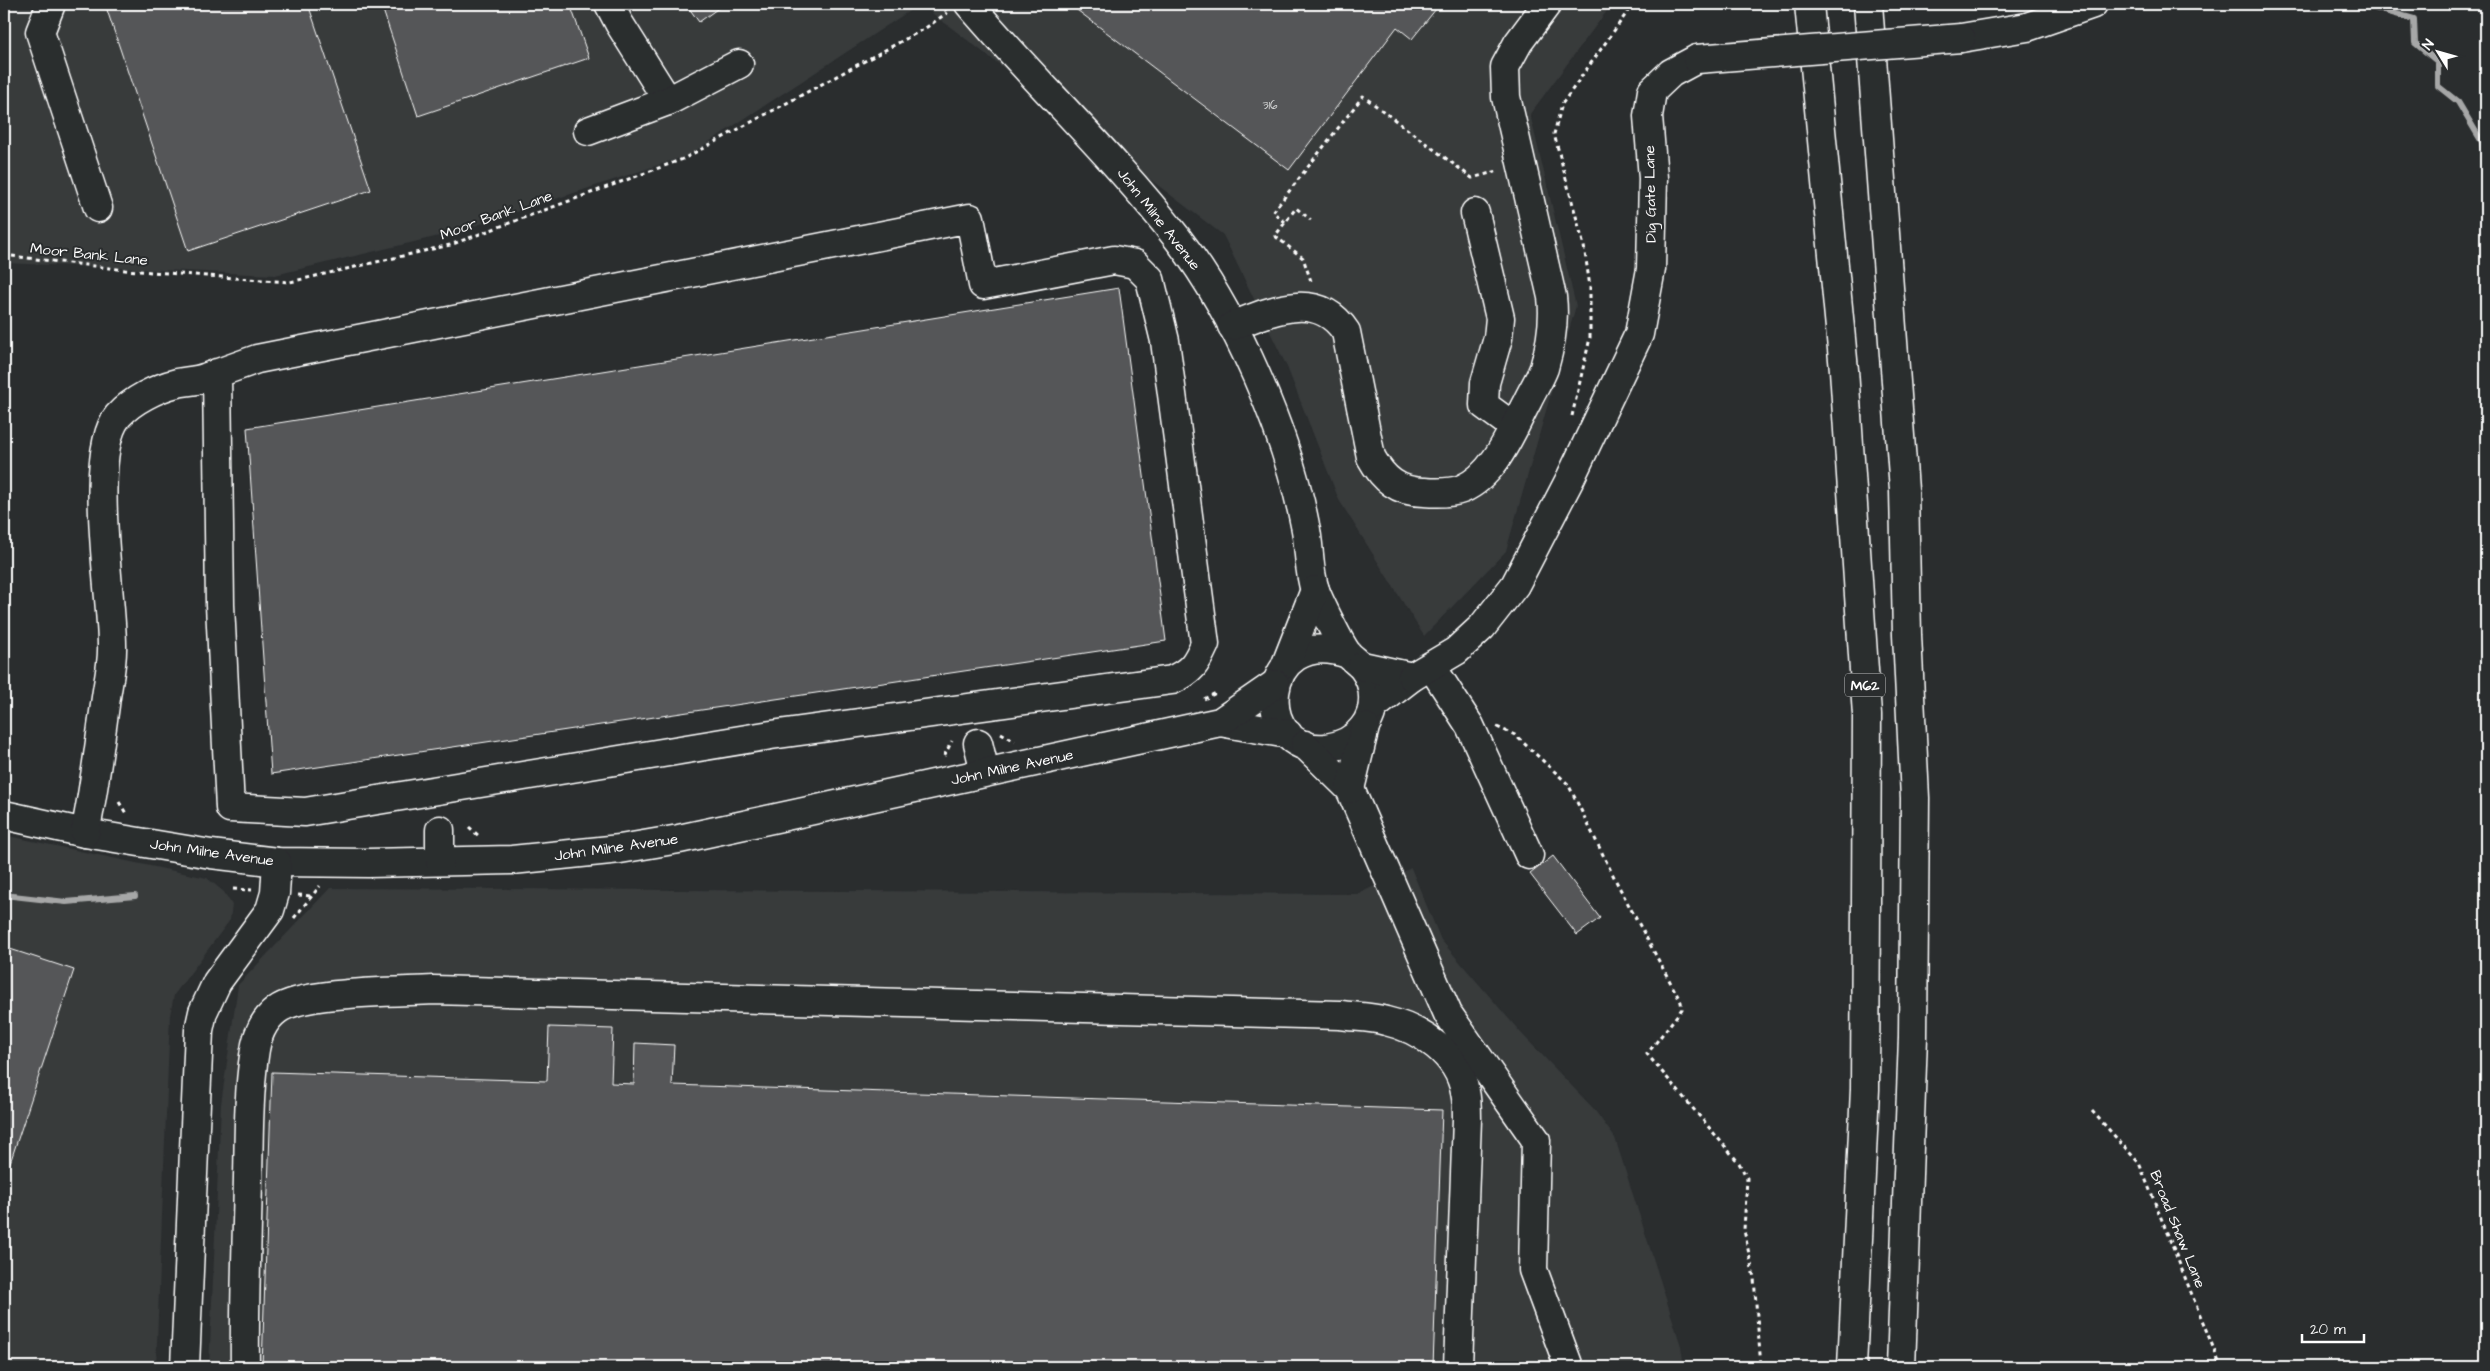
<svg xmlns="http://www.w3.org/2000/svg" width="2490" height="1371" viewBox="0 0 2490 1371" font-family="'Architects Daughter',sans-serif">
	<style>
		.built { fill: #373a3b }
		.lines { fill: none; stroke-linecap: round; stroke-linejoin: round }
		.stream { stroke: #a6a7a7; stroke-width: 6 }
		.building { fill: #555758; stroke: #fff }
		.minor-casing { stroke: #fff; stroke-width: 31 }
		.highway-casing { stroke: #fff; stroke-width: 31 }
		.path { stroke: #fff; stroke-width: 3; stroke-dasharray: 4 4; stroke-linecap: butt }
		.minor { stroke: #2a2d2e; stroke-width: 28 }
		.highway { stroke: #2a2d2e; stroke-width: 28 }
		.minor-bridge-casing { stroke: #fff; stroke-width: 31; stroke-linecap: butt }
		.minor-bridge { stroke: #2a2d2e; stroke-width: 28 }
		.labels { text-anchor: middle; stroke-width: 4; stroke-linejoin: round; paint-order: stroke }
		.number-label { font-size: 12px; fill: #d4d5d5 }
		.shield { fill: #2a2d2e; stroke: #bfc0c0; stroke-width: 1 }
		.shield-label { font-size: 14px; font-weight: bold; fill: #fff }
		.street-label { font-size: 15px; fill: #fff; stroke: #2a2d2e }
	</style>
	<rect width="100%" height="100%" fill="#2a2d2e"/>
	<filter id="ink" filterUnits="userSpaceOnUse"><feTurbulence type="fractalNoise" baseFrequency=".02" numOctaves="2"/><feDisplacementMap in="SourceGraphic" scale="10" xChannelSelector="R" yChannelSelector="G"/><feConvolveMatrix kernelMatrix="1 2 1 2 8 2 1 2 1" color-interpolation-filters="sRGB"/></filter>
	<g filter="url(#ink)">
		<!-- built -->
		<g class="built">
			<polygon points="4,4 1612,4 1530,114 1576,306 1506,551 1424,636 1339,500 1287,367 1223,235 920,4 689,155 456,232 275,275 4,263"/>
			<polygon points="4,835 207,878 224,892 232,905 230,920 174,995 170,1015 156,1367 4,1367"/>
			<polygon points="1411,868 1441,940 1521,1033 1593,1108 1615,1138 1681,1346 1684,1367 209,1367 221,1104 238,985 330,888 1358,894"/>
		</g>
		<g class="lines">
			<!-- stream -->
			<g class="stream">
				<polyline points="2369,4 2371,7 2414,19 2415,43 2438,62 2438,86 2458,102 2482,142 2486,170"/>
				<polyline points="4,895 66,902 135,896"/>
			</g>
		</g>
		<!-- building -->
		<g class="building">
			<polygon points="105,4 308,4 371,190 188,251"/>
			<polygon points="381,4 570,4 589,58 418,116"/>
			<polygon points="686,4 724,4 699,22"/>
			<polygon points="1069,4 1440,4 1412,39 1397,27 1289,170"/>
			<polygon points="1119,288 1166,641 271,774 247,428"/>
			<polygon points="1553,856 1600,918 1577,935 1530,874"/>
			<polygon points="4,947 74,970 4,1181"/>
			<polygon points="549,1027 613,1029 611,1083 634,1084 635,1043 674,1045 672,1085 1442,1110 1433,1367 262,1367 272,1072 547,1081"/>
		</g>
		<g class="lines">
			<defs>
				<g id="minor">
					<polyline points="51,4 40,32 98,208"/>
					<polyline points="609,4 619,23 668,101"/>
					<path d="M969,4c68,80 145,152 209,235 58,75 109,194 127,286 5,21 3,45 10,65 4,11 25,54 32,63 4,5 11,9 16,15 13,17 14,43 0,60 -9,12 -22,18 -37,20 -75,7 -68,-125 22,-94"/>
					<polyline points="1961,38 2027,27 2093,4"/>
					<polyline points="588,131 668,101 739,64"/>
					<polyline points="1475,213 1500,318 1498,338 1485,383 1484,405 1514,427"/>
					<path d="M1232,326c39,-15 86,-37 114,6l25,125c12,22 27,35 53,35 12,1 27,1 38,-3 33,-14 49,-57 65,-87 5,-11 13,-23 17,-34 7,-24 11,-47 8,-71l-46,-200 -1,-30 13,-24 29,-39"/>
					<polyline points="1286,664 1315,590"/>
					<polyline points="1362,666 1412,677 1373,707"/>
					<polyline points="1432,667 1470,726 1529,855"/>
					<polyline points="1412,677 1456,651 1482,627 1515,585 1569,481 1639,334 1651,269 1653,178 1648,116 1652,91 1671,73 1697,59"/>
					<polyline points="1220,722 1288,734"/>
					<polyline points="978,743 985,772"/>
					<polyline points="1305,745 1350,789 1448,1014 1536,1140 1533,1270 1569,1367"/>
					<polyline points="1350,789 1365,727"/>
					<polyline points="4,815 85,833 211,854 277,862 368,863 512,860 620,849 679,839 1220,722 1275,684"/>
					<polyline points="440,830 440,861"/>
					<path d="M85,833c9,-42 14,-85 20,-128 2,-19 8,-41 7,-60 0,-50 -25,-192 6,-229 14,-16 39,-28 59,-33 10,-2 21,-2 30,-6 17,-6 33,-12 50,-18l713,-141 13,67 131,-25 21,4 15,15 15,62 40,303c-9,20 -13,27 -33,36l-401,55 -466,77 -75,-4 -10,-203 -3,-232"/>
					<polyline points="185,1367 199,1030 203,1012 217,982 270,910 275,893 277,862"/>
					<path d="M245,1367c-1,-63 2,-126 3,-190 1,-39 0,-81 6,-121 2,-17 8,-35 23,-46 25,-19 122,-18 156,-20l907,25c16,2 32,2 46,6 35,8 73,34 79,71 2,8 2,18 2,27l-9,248"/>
				</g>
				<g id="highway">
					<polyline points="1809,4 1844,370 1867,715 1865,1089 1852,1367"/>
					<polyline points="1868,4 1904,490 1907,635 1915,798 1913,1037 1901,1367"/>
				</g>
			</defs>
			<!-- minor casing -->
			<use href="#minor" class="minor-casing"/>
			<!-- highway casing -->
			<use href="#highway" class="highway-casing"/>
			<!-- path -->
			<g class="path">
				<polyline points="940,4 946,11"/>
				<polyline points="1285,222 1273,212 1363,96 1472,178 1498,171"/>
				<polyline points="4,255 125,270 290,282 450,245 683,159 924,29 947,13"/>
				<polyline points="1311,281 1303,258 1275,236 1296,208 1311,220"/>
				<polyline points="1572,416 1590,338 1590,287 1584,246 1554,134 1562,104 1633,4"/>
				<polyline points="1204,699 1216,693"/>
				<polyline points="1497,727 1515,735 1568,784 1618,885 1681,1002 1682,1009 1647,1054 1739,1163 1747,1178 1744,1230 1754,1278 1761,1367"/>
				<polyline points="1001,733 1015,741"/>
				<polyline points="944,756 952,741"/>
				<polyline points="119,802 127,815"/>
				<polyline points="469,827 480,837"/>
				<polyline points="233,889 252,890"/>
				<polyline points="298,895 311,896"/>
				<polyline points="294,918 320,886"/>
				<polyline points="2092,1111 2139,1163 2221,1367"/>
			</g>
			<!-- minor -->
			<use href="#minor" class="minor"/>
			<!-- highway -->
			<use href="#highway" class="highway"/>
			<defs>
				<polyline id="minor-bridge" points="1697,59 1961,38"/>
			</defs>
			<!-- minor-bridge casing -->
			<use href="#minor-bridge" class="minor-bridge-casing"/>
			<!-- minor-bridge -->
			<use href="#minor-bridge" class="minor-bridge"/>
		</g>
	</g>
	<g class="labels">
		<!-- number labels -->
		<g class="number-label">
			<text x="1270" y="109">316</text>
		</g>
		<!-- shield labels -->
		<rect class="shield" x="1845" y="673.5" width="40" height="23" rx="4"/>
		<g class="shield-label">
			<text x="1865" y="690">M62</text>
		</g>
		<!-- street labels -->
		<g class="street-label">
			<text transform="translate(1650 194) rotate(-91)" y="5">Dig Gate Lane</text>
			<text transform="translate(496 215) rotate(-20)" y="5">Moor Bank Lane</text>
			<text transform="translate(1159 219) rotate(52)" y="5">John Milne Avenue</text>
			<text transform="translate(89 254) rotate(6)" y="5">Moor Bank Lane</text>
			<text transform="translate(1012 767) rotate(-12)" y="5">John Milne Avenue</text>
			<text transform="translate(616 847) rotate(-8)" y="5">John Milne Avenue</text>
			<text transform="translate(212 852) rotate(8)" y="5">John Milne Avenue</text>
			<text transform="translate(2178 1229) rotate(68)" y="5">Broad Shaw Lane</text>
		</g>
	</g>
	<!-- margin -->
	<rect width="2490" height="1371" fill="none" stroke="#2a2d2e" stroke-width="20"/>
	<rect x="10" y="10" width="2470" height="1351" fill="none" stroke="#fff" stroke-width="2" filter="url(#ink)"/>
	<!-- north arrow -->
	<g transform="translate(2438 52) rotate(307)" stroke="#2a2d2e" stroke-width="4" paint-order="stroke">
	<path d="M0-4L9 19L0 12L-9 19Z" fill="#ffffff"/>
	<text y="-8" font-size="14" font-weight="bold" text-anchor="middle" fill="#ffffff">N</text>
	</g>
	<!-- scale -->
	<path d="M2302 1334v8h62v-8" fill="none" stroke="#ffffff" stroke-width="2.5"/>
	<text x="2310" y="1334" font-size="15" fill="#ffffff" stroke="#2a2d2e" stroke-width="4" paint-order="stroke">20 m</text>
</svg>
